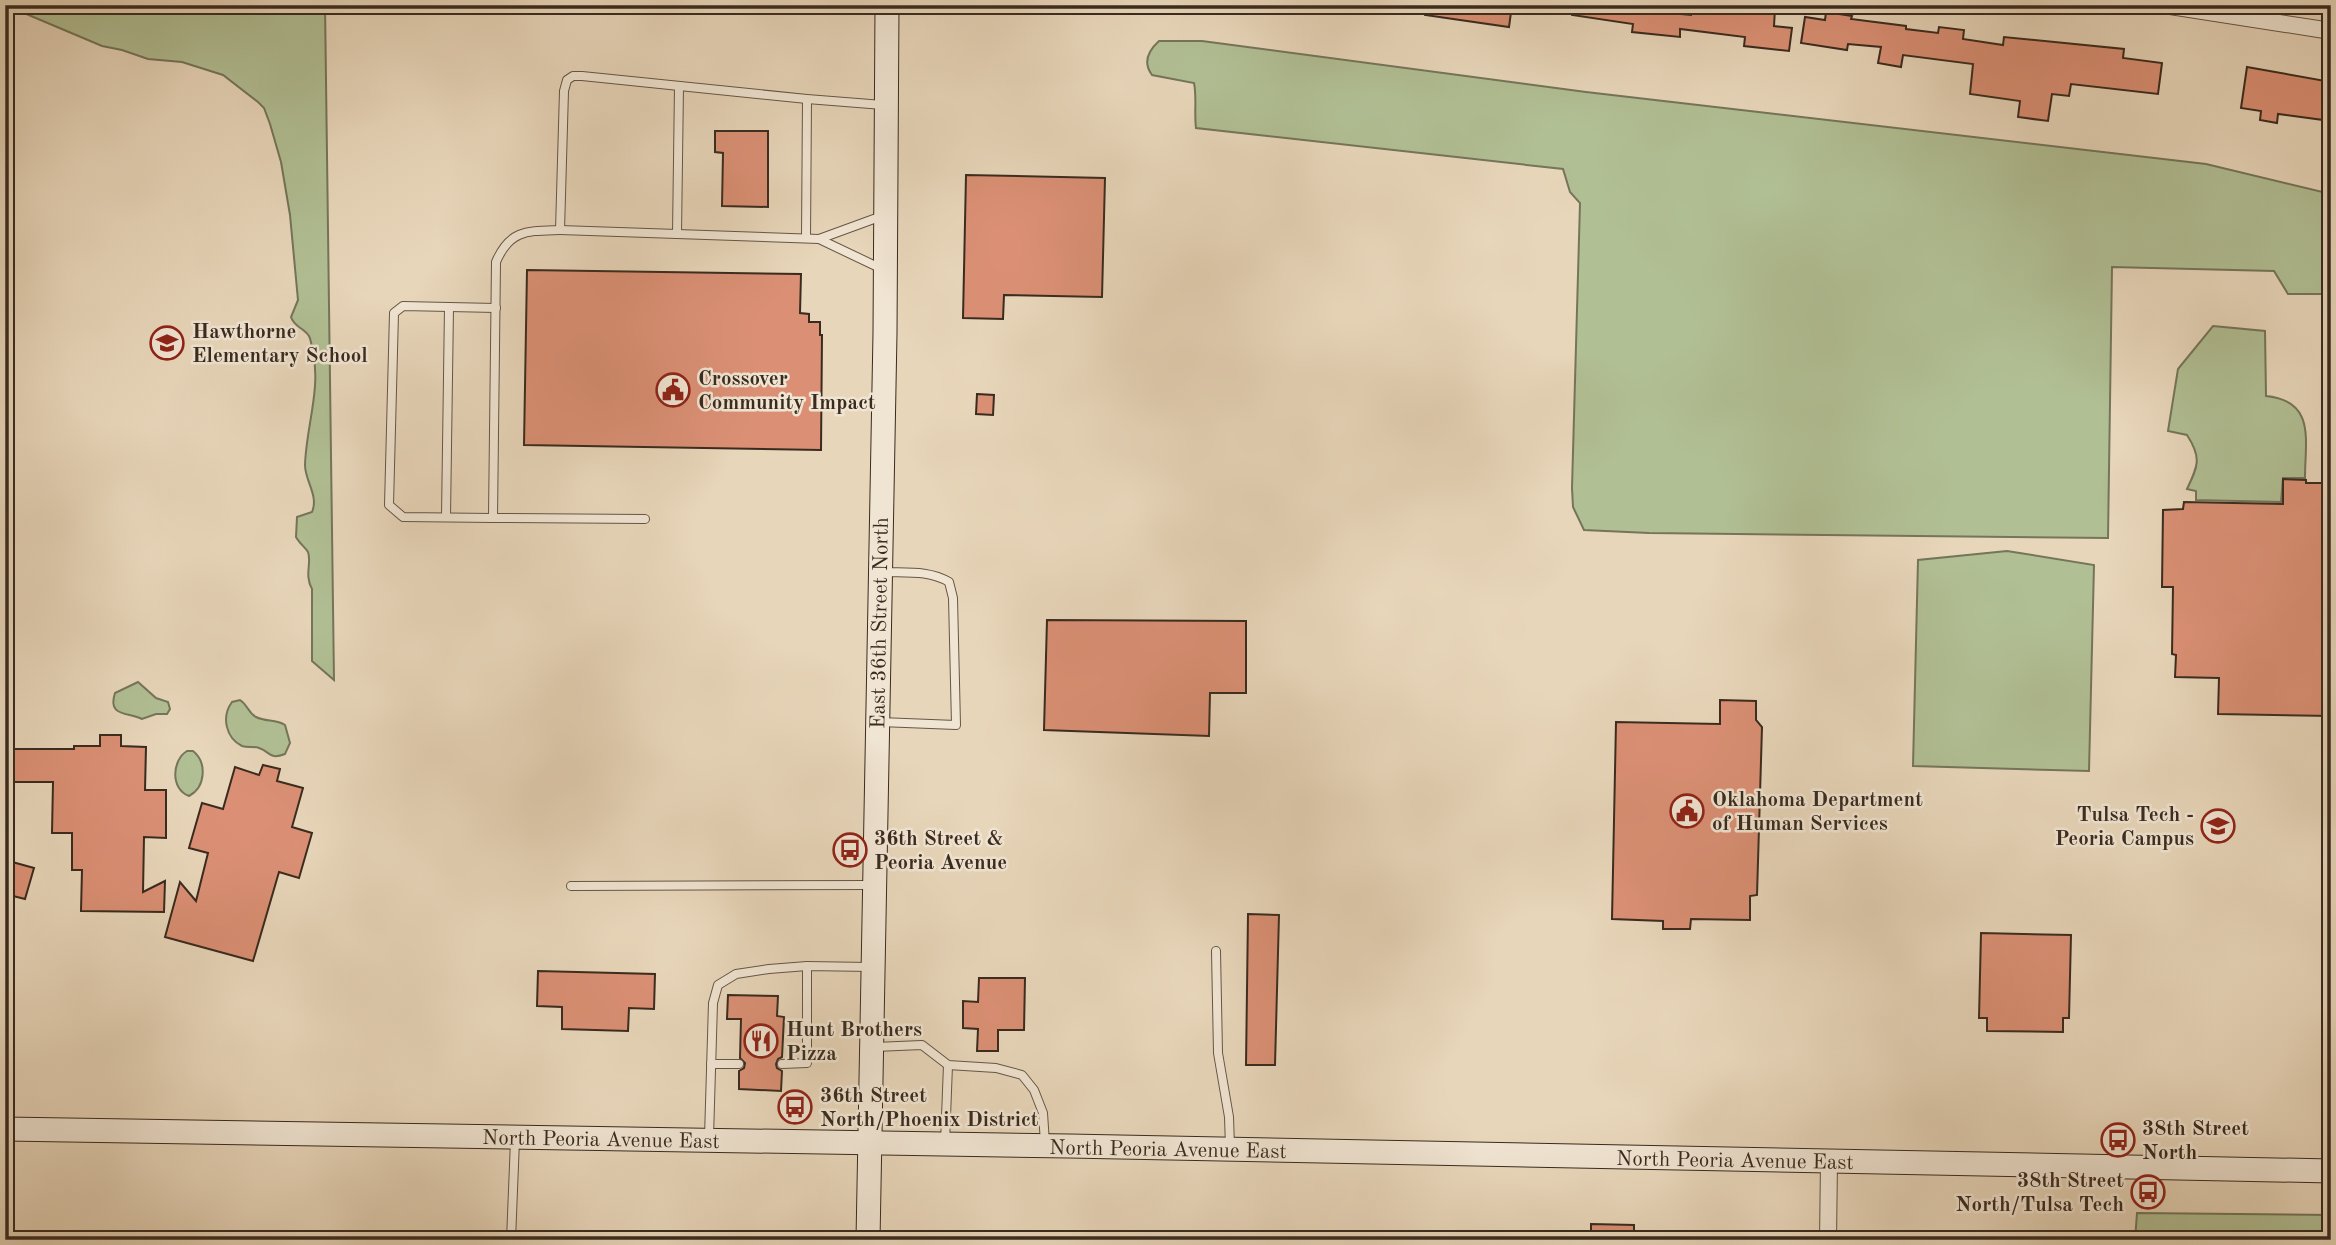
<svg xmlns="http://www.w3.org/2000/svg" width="2336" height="1245" viewBox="0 0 2336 1245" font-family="'Old Standard TT',serif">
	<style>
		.green { fill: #b1bf94; stroke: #75755a; stroke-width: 2 }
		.building { fill: #db9075; stroke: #392b1f; stroke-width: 2 }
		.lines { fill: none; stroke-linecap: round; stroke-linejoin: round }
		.lane-casing { stroke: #655646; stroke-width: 10 }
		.street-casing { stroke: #655646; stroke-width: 18 }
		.secondary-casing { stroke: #392b1f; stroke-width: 25 }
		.lane { stroke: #f0e4d2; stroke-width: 8 }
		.street { stroke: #f0e4d2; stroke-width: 16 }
		.secondary { stroke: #f0e4d2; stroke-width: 23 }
		.labels { text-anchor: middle; stroke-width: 5; stroke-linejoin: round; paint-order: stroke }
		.poi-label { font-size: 21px; font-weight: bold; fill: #392b1f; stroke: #f0e4d2; text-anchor: start }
		.street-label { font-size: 21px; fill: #392b1f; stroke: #f0e4d2 }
	</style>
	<rect width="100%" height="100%" fill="#e8d6ba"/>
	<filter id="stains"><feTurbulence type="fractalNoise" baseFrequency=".00286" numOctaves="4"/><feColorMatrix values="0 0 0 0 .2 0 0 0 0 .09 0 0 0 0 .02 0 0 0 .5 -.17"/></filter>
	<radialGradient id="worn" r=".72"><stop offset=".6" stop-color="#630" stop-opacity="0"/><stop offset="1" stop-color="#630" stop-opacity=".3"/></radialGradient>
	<!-- green -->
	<g class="green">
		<path d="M5,5h320l9,675 -22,-19v-72c-8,-14 0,-27 -4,-37 -3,-5 -9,-9 -12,-15l1,-20 15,-5c7,-16 -7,-31 -7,-47 1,-37 16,-76 8,-113 -1,-5 -2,-12 -4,-16 -5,-8 -15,-9 -18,-19l7,-17 -8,-85 -9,-53 -11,-38 -6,-16 -6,-6 -35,-27 -41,-13 -34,-3 -26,-9 -20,-4z"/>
		<path d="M1159,41h43l384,51 620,72 125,30v100h-43l-14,-23 -162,-4 -4,271 -459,-5 -65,-3 -11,-23 -1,-19 8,-285 -10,-11 -7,-23 -367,-41c-2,-16 1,-30 -2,-45l-42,-8c-9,-12 -4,-24 7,-34z"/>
		<path d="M2213,326l52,5 1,65c50,5 39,44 39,82h-22l-2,24 -85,-2v-9l-9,-2c11,-23 15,-31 0,-54l-19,-4 10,-62z"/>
		<polygon points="2007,551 2094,565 2089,771 1913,766 1918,560"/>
		<path d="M138,682l18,16 12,4 2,7 -3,5h-11l-14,5c-14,-7 -35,-2 -27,-26z"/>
		<path d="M240,700c8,5 8,13 16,17 10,5 20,2 29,8l5,18 -5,11c-16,6 -14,-2 -26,-6 -6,-2 -11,0 -17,-2 -16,-8 -21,-29 -10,-44z"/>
		<path d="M187,751h6c14,11 13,36 -4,45 -19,-7 -17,-36 -2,-45z"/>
		<polygon points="2137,1213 2331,1215 2331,1240 2135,1240"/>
	</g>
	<!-- building -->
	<g class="building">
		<polygon points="1426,5 1512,5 1509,27 1425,15"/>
		<polygon points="1572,5 1660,5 1659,12 1691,15 1692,5 1739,5 1775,9 1774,26 1792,28 1789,51 1744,46 1745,37 1680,29 1680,37 1632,32 1633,24 1572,15"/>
		<polygon points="1826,12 1852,16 1851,19 1906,26 1906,29 1938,33 1939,27 1964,30 1963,39 2003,45 2004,37 2124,49 2123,58 2162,63 2158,94 2071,84 2069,96 2052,94 2048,121 2018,117 2020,101 1970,94 1973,64 1903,55 1901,67 1878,63 1881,47 1848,44 1847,50 1801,43 1805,17 1825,20"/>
		<polygon points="2247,67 2331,82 2331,121 2278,114 2277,123 2260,120 2261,111 2241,108"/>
		<polygon points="715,131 768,131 768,207 722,206 723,153 715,152"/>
		<polygon points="966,175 1105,178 1102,297 1004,295 1003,319 963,318"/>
		<polygon points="527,270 801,274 800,313 809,314 809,322 820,322 820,335 822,335 821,450 524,445"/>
		<polygon points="977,394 994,395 993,415 976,414"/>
		<polygon points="2283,479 2306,480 2306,483 2331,483 2331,716 2218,714 2219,678 2175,677 2176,655 2172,654 2173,587 2162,587 2163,510 2183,509 2184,502 2283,504"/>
		<polygon points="1047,620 1246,621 1246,693 1210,693 1209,736 1044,730"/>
		<polygon points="1720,700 1756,701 1756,720 1762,727 1757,895 1750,896 1750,920 1691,919 1690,929 1663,929 1663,921 1612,919 1616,722 1720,724"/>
		<polygon points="100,735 121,735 121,746 146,747 145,790 166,790 166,838 144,837 143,892 165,881 164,912 81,911 82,870 72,870 72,833 52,833 53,782 12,782 13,749 74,749 74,746 100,746"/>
		<polygon points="263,765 280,769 277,781 303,788 292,827 312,833 299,878 279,872 253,961 165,937 180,882 196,901 208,853 189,848 202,803 223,809 235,767 259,775"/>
		<polygon points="5,860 34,868 25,899 5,894"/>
		<polygon points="1248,914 1279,915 1275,1065 1246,1065"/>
		<polygon points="1981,933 2071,935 2069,1018 2063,1018 2063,1032 1987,1031 1987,1018 1979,1018"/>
		<polygon points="538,971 655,974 654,1009 629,1008 628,1031 562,1029 562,1007 537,1006"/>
		<polygon points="979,978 1025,978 1024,1030 998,1030 998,1051 977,1051 978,1029 963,1028 963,1001 978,1002"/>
		<polygon points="728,995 778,996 777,1016 784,1017 782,1057 778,1059 776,1064 777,1068 782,1071 781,1091 739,1089 739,1071 744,1068 745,1063 740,1058 741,1019 727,1019"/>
		<polygon points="1591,1224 1634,1225 1634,1240 1591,1240"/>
	</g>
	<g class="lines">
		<defs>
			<g id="lane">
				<polyline points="560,230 677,234 679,86"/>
				<polyline points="677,234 819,239 882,269"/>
				<polyline points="806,237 807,99"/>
				<polyline points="819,239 882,216"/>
				<polyline points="446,517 449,307"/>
				<polyline points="493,518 403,517 389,505 394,313 403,306 496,308"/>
				<path d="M645,519l-152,-1 3,-256c14,-33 32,-31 64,-32l4,-139 3,-11 6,-4h9l225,23 76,6"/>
				<path d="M880,722l76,3 -3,-127 -4,-16c-20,-12 -43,-9 -66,-10"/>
				<polyline points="571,886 871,885"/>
				<polyline points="1216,951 1218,1053 1229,1117 1230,1147"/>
				<polyline points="875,1047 922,1045 948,1065 996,1068 1022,1075 1034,1090 1043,1113 1045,1143"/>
				<polyline points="711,1064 739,1064"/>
				<polyline points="782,1064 807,1063 807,966"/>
				<polyline points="709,1137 713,1003 718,985 736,974 769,969 807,966 870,967"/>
				<polyline points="945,1143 948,1065"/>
				<polyline points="511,1240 515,1140"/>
			</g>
			<g id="street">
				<polyline points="2164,5 2331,31"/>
				<polyline points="1828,1240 1829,1162"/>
			</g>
			<g id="secondary">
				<polyline points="5,1129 1069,1146 2331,1171"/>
				<polyline points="868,1240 885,333 887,5"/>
			</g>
		</defs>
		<!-- lane casing -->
		<use href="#lane" class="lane-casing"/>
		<!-- street casing -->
		<use href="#street" class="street-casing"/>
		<!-- secondary casing -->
		<use href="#secondary" class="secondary-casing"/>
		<!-- lane -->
		<use href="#lane" class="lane"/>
		<!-- street -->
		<use href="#street" class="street"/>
		<!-- secondary -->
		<use href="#secondary" class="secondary"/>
	</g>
	<!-- icons -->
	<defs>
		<symbol id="school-ring" viewBox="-11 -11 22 22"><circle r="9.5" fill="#f0e4d2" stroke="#8f2418" stroke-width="1.5"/><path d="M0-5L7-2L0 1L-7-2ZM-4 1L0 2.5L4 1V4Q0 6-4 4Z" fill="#8f2418"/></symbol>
		<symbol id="civic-ring" viewBox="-11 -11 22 22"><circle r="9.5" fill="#f0e4d2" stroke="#8f2418" stroke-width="1.5"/><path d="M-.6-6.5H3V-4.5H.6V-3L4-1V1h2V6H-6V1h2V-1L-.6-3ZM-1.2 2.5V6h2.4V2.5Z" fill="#8f2418"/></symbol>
		<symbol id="bus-ring" viewBox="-11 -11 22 22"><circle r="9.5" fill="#f0e4d2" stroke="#8f2418" stroke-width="1.5"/><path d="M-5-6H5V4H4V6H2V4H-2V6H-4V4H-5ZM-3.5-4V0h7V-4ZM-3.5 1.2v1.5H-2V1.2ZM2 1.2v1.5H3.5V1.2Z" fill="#8f2418"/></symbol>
		<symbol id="restaurant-ring" viewBox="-11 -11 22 22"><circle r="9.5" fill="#f0e4d2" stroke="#8f2418" stroke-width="1.5"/><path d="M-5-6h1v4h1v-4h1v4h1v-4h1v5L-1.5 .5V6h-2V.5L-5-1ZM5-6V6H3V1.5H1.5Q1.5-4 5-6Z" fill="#8f2418"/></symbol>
	</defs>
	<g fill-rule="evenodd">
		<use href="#school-ring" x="148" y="324" width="38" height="38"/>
		<use href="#civic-ring" x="654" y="371" width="38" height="38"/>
		<use href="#civic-ring" x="1668" y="792" width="38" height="38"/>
		<use href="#school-ring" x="2199" y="807" width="38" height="38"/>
		<use href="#bus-ring" x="831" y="831" width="38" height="38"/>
		<use href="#restaurant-ring" x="742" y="1022" width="38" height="38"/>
		<use href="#bus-ring" x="776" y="1088" width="38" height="38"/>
		<use href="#bus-ring" x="2099" y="1121" width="38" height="38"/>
		<use href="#bus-ring" x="2129" y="1173" width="38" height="38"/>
	</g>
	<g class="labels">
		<!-- poi labels -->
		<g class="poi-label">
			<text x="192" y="338">Hawthorne<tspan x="192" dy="24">Elementary School</tspan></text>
			<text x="698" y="385">Crossover<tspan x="698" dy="24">Community Impact</tspan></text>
			<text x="1712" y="806">Oklahoma Department<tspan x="1712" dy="24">of Human Services</tspan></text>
			<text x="2194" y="821" text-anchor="end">Tulsa Tech -<tspan x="2194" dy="24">Peoria Campus</tspan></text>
			<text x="874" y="845">36th Street &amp;<tspan x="874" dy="24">Peoria Avenue</tspan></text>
			<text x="786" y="1036">Hunt Brothers<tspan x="786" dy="24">Pizza</tspan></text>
			<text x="820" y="1102">36th Street<tspan x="820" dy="24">North/Phoenix District</tspan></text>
			<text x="2142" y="1135">38th Street<tspan x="2142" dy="24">North</tspan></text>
			<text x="2124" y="1187" text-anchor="end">38th Street<tspan x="2124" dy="24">North/Tulsa Tech</tspan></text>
		</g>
		<!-- street labels -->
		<g class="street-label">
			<text transform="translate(879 623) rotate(-89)" y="7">East 36th Street North</text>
			<text transform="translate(601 1139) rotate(1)" y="7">North Peoria Avenue East</text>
			<text transform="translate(1168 1149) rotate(1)" y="7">North Peoria Avenue East</text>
			<text transform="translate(1735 1160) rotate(1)" y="7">North Peoria Avenue East</text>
		</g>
	</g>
	<!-- margin -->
	<rect width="2336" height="1245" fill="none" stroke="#e8d6ba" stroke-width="28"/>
	<rect x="7" y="7" width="2322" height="1231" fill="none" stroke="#392b1f" stroke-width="3.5"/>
	<rect x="14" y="14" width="2308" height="1217" fill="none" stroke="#392b1f" stroke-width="2"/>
	<rect width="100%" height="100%" filter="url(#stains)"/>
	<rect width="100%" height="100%" fill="url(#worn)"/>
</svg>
